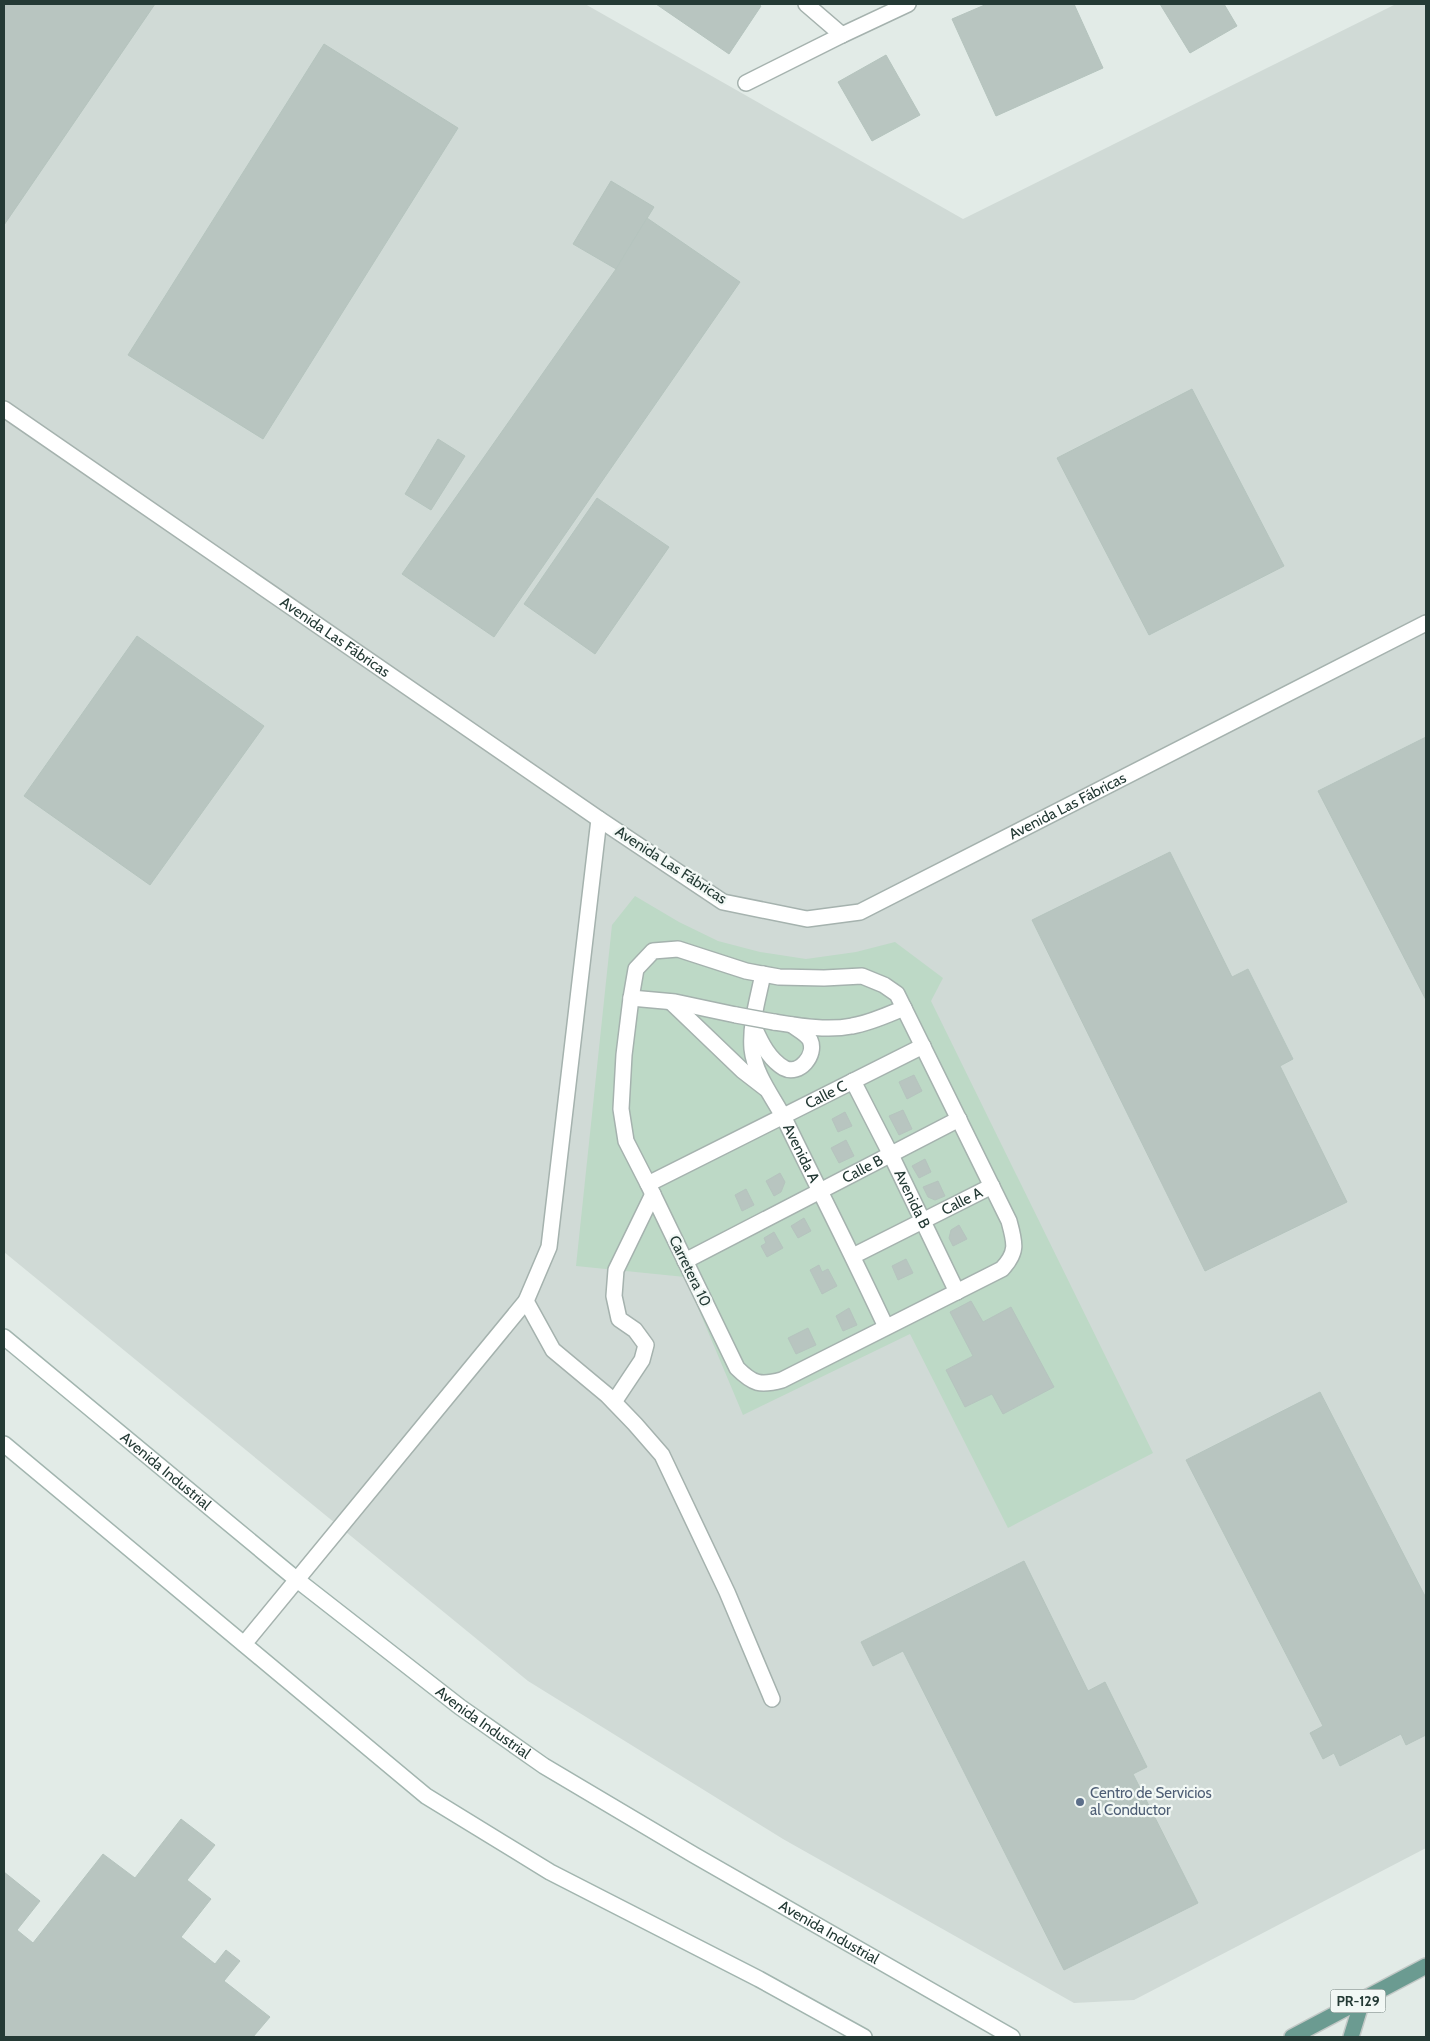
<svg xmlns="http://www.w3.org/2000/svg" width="1430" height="2041" viewBox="0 0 1430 2041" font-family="Cabin,sans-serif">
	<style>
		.built { fill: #d0dad6 }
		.green { fill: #bdd9c6 }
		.building { fill: #b8c5c0; stroke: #b5c4be }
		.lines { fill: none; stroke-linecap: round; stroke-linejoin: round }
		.lane-casing { stroke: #a5b2ae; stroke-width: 18 }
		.street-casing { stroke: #a5b2ae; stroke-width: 18 }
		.secondary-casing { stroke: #a2b5af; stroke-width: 18 }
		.primary-casing { stroke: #c2c8c6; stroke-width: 18 }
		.lane { stroke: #fff; stroke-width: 15 }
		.street { stroke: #fff; stroke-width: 15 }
		.secondary { stroke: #fff; stroke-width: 15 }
		.primary { stroke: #6b9b91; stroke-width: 15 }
		.lane-bridge-casing { stroke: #a5b2ae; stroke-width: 18; stroke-linecap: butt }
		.lane-bridge { stroke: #fff; stroke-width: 15 }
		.service-dot { fill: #5c6f8a; stroke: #f2f8f5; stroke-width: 2 }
		.labels { text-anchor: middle; stroke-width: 4.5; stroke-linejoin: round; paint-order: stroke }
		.shield { fill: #f2f8f5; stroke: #62736f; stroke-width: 1 }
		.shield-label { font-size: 14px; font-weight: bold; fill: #243a35 }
		.street-label { font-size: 15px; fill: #243a35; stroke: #f2f8f5 }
		.service-label { font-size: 15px; fill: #4e5e75; stroke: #f2f8f5; text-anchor: start }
	</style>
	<rect width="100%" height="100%" fill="#e2ebe7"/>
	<!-- built -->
	<polygon class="built" points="4,4 585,4 963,219 1396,4 1426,4 1426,1848 1134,2000 1074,2003 783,1839 528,1681 4,1252"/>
	<!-- green -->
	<polygon class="green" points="635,896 679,922 718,941 760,952 806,959 856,952 895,942 943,978 931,1001 1153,1453 1008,1528 910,1334 743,1415 685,1277 576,1266 612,925"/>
	<!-- building -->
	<g class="building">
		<polygon points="4,4 155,4 4,225"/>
		<polygon points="656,4 758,4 761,6 729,54"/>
		<polygon points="987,4 1074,4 1103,68 996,116 952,19"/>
		<polygon points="1160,4 1224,4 1237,26 1190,53"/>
		<polygon points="324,44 458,128 263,439 128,355"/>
		<polygon points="886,55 920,115 872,141 838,82"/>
		<polygon points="611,181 654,207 616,269 573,244"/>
		<polygon points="647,218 740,282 494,637 402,574 616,269"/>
		<polygon points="1192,389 1284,566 1149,635 1057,458"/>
		<polygon points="438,439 465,456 431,510 405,494"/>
		<polygon points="597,498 669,547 595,654 524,604"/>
		<polygon points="137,636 264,726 150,885 24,796"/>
		<polygon points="1426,737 1426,1000 1318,791"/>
		<polygon points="1170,852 1232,977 1248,969 1293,1059 1280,1066 1347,1202 1205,1271 1032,920"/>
		<polygon points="914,1075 922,1091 907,1099 899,1082"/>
		<polygon points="903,1110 912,1129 899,1135 889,1116"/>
		<polygon points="845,1112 852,1126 838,1132 832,1119"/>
		<polygon points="846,1140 854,1156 839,1163 831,1148"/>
		<polygon points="925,1159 931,1172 919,1178 912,1166"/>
		<polygon points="780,1173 785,1182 781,1192 774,1196 766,1181"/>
		<polygon points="938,1181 945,1196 935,1200 928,1197 923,1187"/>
		<polygon points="746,1189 754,1205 742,1211 735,1195"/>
		<polygon points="804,1218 811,1231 798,1238 791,1226"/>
		<polygon points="959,1225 967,1239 953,1246 949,1238 951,1230"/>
		<polygon points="774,1232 783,1248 767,1257 761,1246 766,1243 764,1238"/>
		<polygon points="906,1259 913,1273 898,1280 892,1266"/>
		<polygon points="819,1265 822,1272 828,1269 837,1286 822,1294 810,1270"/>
		<polygon points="971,1301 983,1322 1011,1307 1054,1387 1003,1414 992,1394 965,1407 946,1370 973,1356 950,1312"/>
		<polygon points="849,1308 857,1325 843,1331 836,1316"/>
		<polygon points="808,1328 816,1345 796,1354 788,1338"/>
		<polygon points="1320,1392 1426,1598 1426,1735 1406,1745 1401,1734 1340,1766 1334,1753 1323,1759 1310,1733 1323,1726 1186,1460"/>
		<polygon points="1024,1561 1088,1691 1105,1682 1147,1767 1133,1774 1198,1903 1064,1970 903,1651 873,1666 861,1642"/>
		<polygon points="181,1819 215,1845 187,1880 211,1899 181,1937 215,1964 226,1950 240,1961 224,1981 270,2017 253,2037 4,2037 4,1872 40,1901 17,1930 33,1943 103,1854 135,1878"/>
	</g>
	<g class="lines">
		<defs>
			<g id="lane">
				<path d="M678,949l68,22 33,6 45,1 38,-2 22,9 13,9 112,227c6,22 9,31 -7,48l-220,111c-22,6 -29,4 -45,-12l-89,-184 -22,-43 -5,-32 3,-54 7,-57 5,-29 17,-18z"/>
				<path id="s1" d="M763,974c-5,25 -13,50 -11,75 3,27 22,49 34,73 33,68 68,136 100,205"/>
				<polyline points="631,998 675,1002 736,1015"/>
				<polyline points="671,1002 743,1071 765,1088"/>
				<path d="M774,1022c25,4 53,9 78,4 18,-3 35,-11 52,-18"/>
				<path d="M754,1027c7,16 15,32 30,41 15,8 33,-13 26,-28 -3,-6 -13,-11 -18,-15"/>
				<path id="s2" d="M853,1081l38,74 66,137"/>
				<path id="s3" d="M648,1184l275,-138"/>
				<path id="s4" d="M853,1256l139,-70"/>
				<path id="s5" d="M685,1261l274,-142"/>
				<polyline points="526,1301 553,1350 607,1395 635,1424 662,1455 727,1592 772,1699"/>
				<polyline points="614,1402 642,1360 646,1345 635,1330 619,1319 614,1296 616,1270 653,1194"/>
			</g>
			<g id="street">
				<polyline points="806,4 842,35 908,4"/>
				<polyline points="746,83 842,35"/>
				<path id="s6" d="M4,409l595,410 124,83 84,17 53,-7 566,-289"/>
				<polyline points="244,1644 526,1301 549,1247 599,819"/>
			</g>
			<g id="secondary">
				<path id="s7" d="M4,1337l292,242 164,128 84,59 150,89 318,182"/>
				<polyline points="4,1444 426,1796 550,1872 759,1979 864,2037"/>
			</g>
			<g id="primary">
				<polyline points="1292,2037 1426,1966"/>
				<polyline points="1351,2037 1363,1998"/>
			</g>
		</defs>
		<!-- lane casing -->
		<use href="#lane" class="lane-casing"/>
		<!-- street casing -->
		<use href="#street" class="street-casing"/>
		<!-- secondary casing -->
		<use href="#secondary" class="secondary-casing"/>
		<!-- primary casing -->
		<use href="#primary" class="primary-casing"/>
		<!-- lane -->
		<use href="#lane" class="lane"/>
		<!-- street -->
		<use href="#street" class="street"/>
		<!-- secondary -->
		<use href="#secondary" class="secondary"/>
		<!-- primary -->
		<use href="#primary" class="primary"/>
		<defs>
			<polyline id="lane-bridge" points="736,1015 774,1022"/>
		</defs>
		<!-- lane-bridge casing -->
		<use href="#lane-bridge" class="lane-bridge-casing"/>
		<!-- lane-bridge -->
		<use href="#lane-bridge" class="lane-bridge"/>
	</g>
	<!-- markers -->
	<circle class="service-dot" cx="1080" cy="1802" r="5"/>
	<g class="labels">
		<!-- shield labels -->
		<rect class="shield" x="1330.5" y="1989.5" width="55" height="23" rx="4"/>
		<g class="shield-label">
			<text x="1358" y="2006">PR-129</text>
		</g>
		<!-- street labels -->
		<g class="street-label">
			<text dy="5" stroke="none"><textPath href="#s6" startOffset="402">Avenida Las Fábricas</textPath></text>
			<text dy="5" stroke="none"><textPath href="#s6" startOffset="1244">Avenida Las Fábricas</textPath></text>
			<text transform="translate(671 865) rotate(33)" y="5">Avenida Las Fábricas</text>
			<text dy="5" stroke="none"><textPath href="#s3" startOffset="199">Calle C</textPath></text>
			<text dy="5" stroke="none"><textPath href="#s1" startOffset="192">Avenida A</textPath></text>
			<text dy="5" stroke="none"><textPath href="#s5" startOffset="200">Calle B</textPath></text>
			<text dy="5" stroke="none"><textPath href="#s2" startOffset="132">Avenida B</textPath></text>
			<text dy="5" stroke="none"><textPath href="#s4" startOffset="122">Calle A</textPath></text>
			<text transform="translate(690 1271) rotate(64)" y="5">Carretera 10</text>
			<text dy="5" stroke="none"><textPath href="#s7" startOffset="210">Avenida Industrial</textPath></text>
			<text dy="5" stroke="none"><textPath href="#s7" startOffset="615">Avenida Industrial</textPath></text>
			<text dy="5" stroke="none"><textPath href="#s7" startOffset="1020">Avenida Industrial</textPath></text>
		</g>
		<!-- service labels -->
		<g class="service-label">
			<text x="1090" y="1798">Centro de Servicios<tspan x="1090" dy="17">al Conductor</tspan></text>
		</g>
	</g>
	<!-- border -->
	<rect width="1430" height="2041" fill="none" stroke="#243a35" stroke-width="10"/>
</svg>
